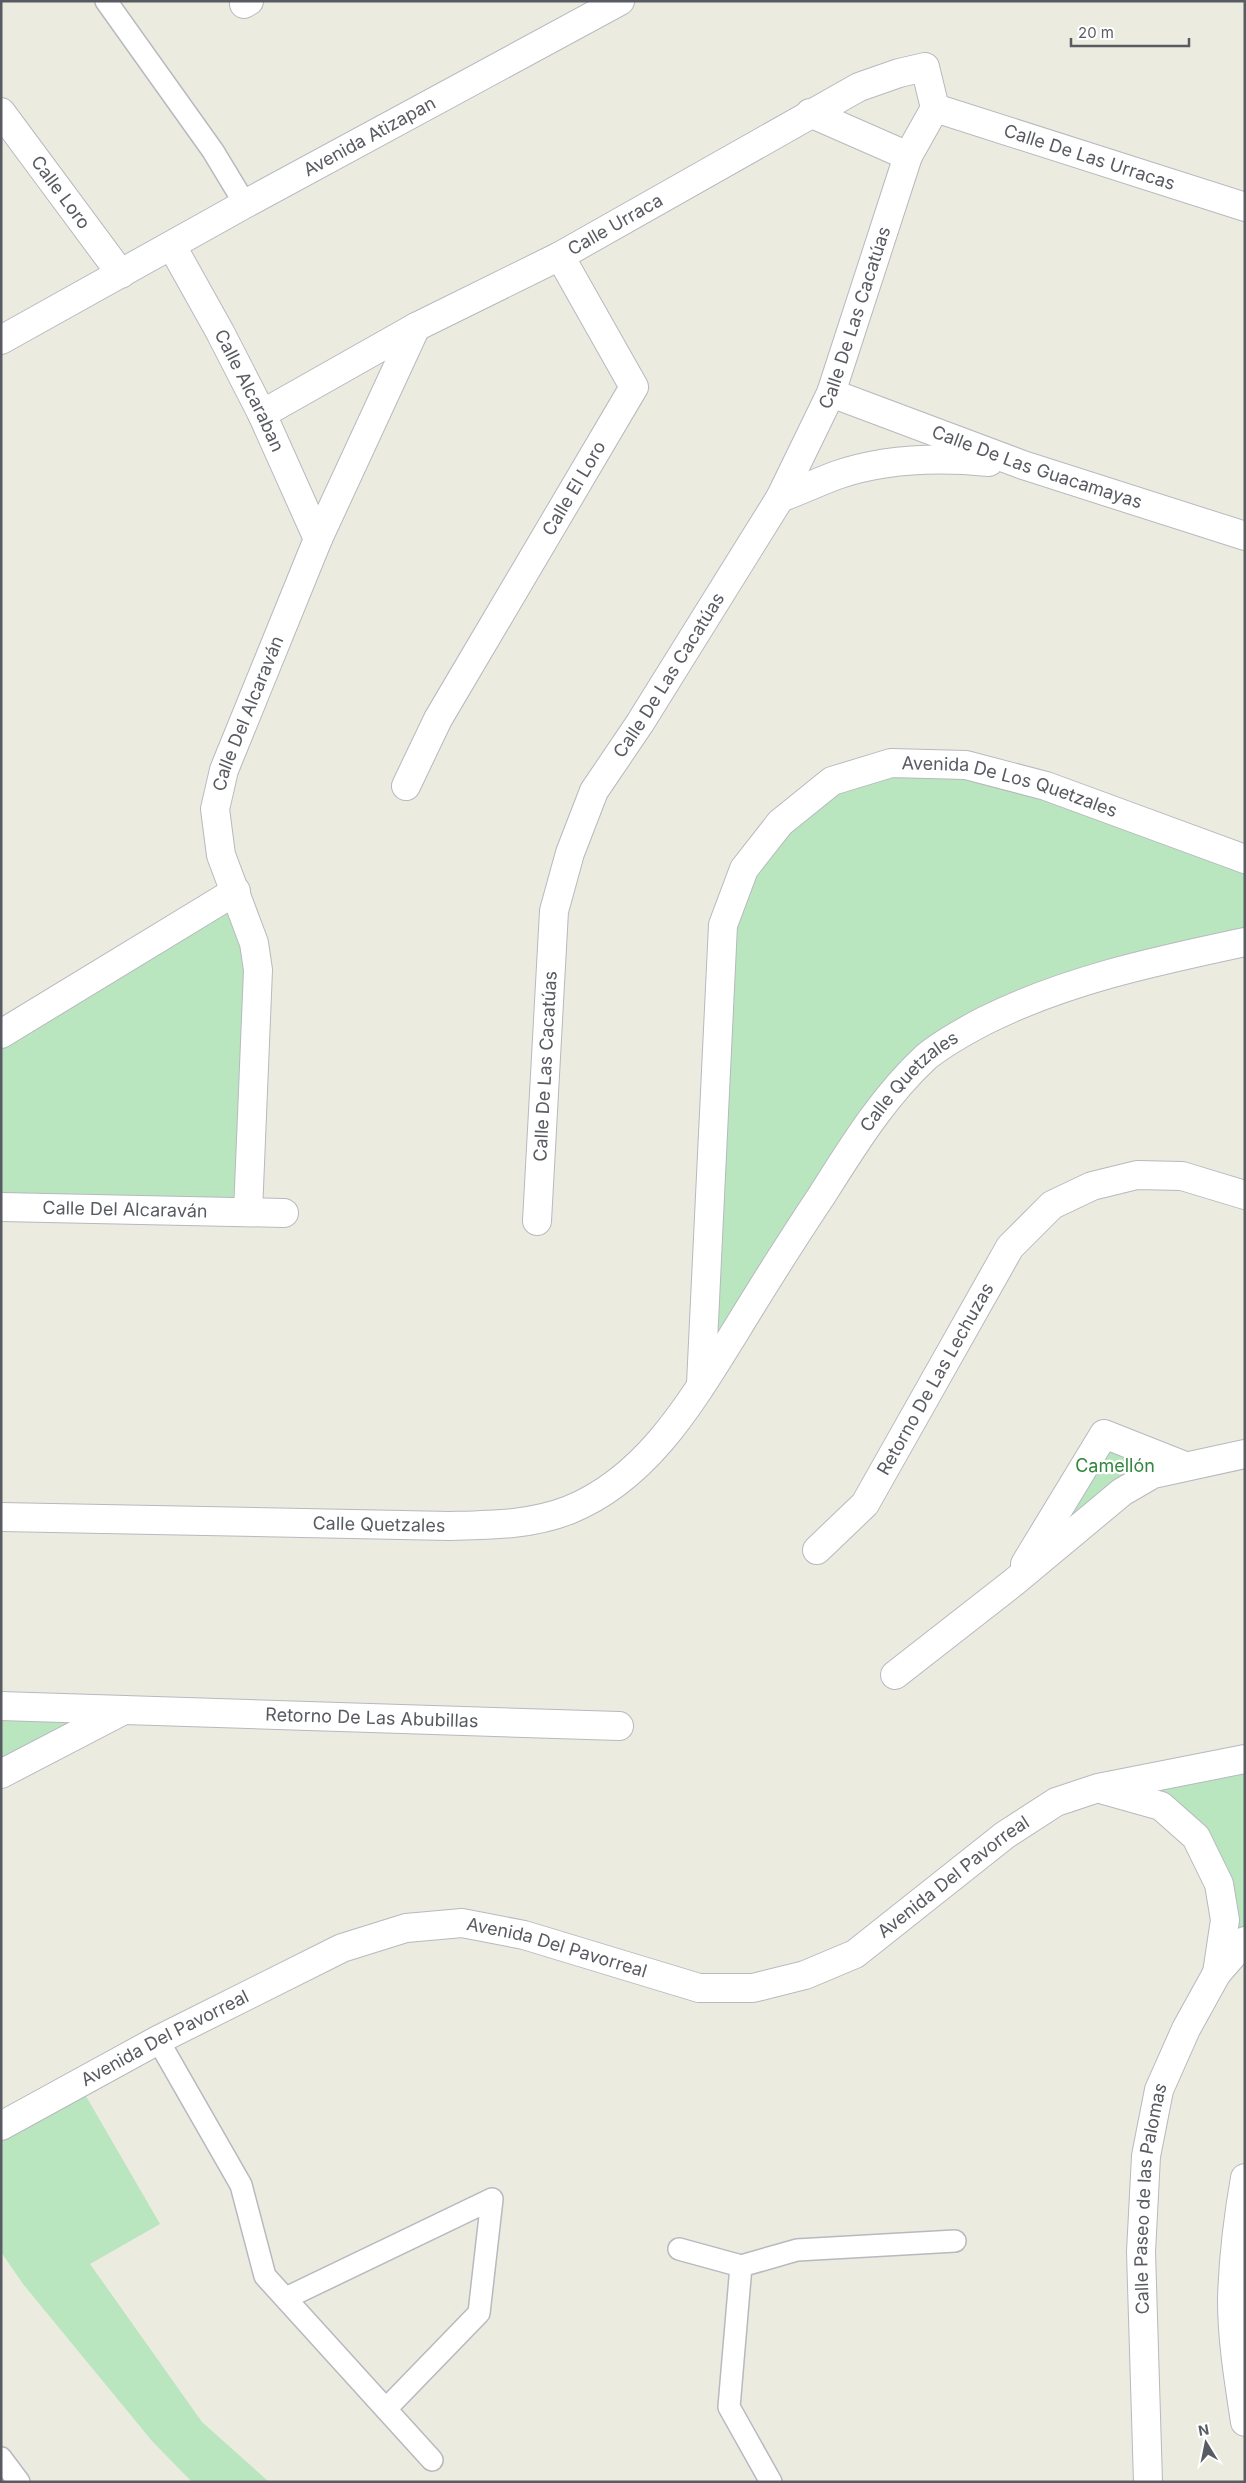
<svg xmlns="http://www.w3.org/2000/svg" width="1246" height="2483" viewBox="0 0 1246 2483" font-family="Inter,sans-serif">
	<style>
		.green { fill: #b9e6be }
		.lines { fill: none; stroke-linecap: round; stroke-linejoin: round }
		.lane-casing { stroke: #b7b9bf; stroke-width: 24 }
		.street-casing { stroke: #b7b9bf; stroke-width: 30 }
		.secondary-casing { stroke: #b8bbc2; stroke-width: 30 }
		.lane { stroke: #fff; stroke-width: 21 }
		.street { stroke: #fff; stroke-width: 28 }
		.secondary { stroke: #fff; stroke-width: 28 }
		.labels { text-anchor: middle; stroke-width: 4.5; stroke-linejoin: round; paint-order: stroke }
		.street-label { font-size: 18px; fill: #585b61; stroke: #fff }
		.park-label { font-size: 18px; fill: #31873d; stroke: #fff }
	</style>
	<rect width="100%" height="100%" fill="#ecebdf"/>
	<!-- green -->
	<g class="green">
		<polygon points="966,765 1245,859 1245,942 1149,963 927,1056 701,1386 719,985 744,869 832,781"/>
		<polygon points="236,891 254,943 248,1212 1,1207 1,1034"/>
		<polygon points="1104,1434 1185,1466 1153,1474 1014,1582"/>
		<polygon points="1,1706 125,1709 1,1774"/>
		<polygon points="1245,1759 1245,1941 1225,1920 1196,1838 1098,1788"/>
		<polygon points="79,2084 160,2224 90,2264 202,2422 269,2482 192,2482 152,2441 23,2284 1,2252 1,2126"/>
	</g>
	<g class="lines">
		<defs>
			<g id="lane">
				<polyline points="106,1 213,151 245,204"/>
				<polyline points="158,2040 241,2185 265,2276 432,2460"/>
				<polyline points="679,2249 741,2266 729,2407 771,2482"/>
				<polyline points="741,2266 797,2250 955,2241"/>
				<polyline points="286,2298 492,2199 479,2313 386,2409"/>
				<polyline points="1,2458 19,2482"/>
			</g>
			<g id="street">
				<polyline points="244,4 249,1"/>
				<path id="s1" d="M935,108l310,99"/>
				<path id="s2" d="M1,112l120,162"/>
				<path id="s3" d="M172,246l48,86 42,82 56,125"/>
				<path id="s4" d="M831,393l192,72 222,71"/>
				<path id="s5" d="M262,414l154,-87 144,-71 299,-169 40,-14 26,-6 10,41 -27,48 -98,-43"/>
				<path d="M780,498c19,-7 38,-16 57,-23 49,-17 101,-18 152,-13"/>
				<path id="s6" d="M406,786l32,-67 196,-332 -74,-131"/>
				<polyline points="1,1034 236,891"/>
				<path id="s7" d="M1,1207l283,6"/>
				<path id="s8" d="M248,1212l10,-242 -4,-27 -33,-88 -6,-46 9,-39 94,-231 98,-212"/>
				<path id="s9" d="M537,1221l17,-310 16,-58 24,-62 46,-68 140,-225 51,-105 77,-237"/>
				<path id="s10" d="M701,1384l22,-459 21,-56 36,-46 52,-42 59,-18 75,2 80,21 199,73"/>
				<path id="s11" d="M1,1517l449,9c41,-1 81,-1 119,-16 79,-32 123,-109 166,-178 28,-46 57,-92 87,-137 31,-49 61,-98 104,-138 17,-14 39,-26 58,-36 82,-41 172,-60 261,-79"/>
				<path id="s12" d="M817,1550l48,-46 145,-257 42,-42 40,-19 45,-11 45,1 63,19"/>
				<polyline points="1025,1564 1104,1434 1185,1466"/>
				<polyline points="895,1675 1014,1582 1122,1492 1153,1474 1245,1454"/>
				<path id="s13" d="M1,1706l618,20"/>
				<polyline points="1,1774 124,1710"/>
				<polyline points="1104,1790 1161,1806 1196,1837 1219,1884 1225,1920 1217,1973"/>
				<path id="s14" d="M1,2126l157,-86 184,-92 64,-20 56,-5 62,12 175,53h54l52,-13 50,-21 150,-119 51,-33 42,-14 147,-29"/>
				<path d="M1245,2178c-7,40 -12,81 -13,122 0,41 7,82 13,122"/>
				<path id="s15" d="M1148,2482l-7,-230 5,-96 13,-66 27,-61 31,-56 28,-32"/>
			</g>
			<g id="secondary">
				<path id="s16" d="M1,340l244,-136 375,-203"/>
			</g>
		</defs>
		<!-- lane casing -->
		<use href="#lane" class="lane-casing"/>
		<!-- street casing -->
		<use href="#street" class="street-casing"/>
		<!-- secondary casing -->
		<use href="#secondary" class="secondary-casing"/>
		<!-- lane -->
		<use href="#lane" class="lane"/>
		<!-- street -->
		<use href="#street" class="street"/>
		<!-- secondary -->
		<use href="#secondary" class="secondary"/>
	</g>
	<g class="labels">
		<!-- street labels -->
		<g class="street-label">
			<text dy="6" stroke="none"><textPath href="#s16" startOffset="421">Avenida Atizapan</textPath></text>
			<text dy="6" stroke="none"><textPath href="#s1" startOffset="162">Calle De Las Urracas</textPath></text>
			<text dy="6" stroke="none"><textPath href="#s2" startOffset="100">Calle Loro</textPath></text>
			<text dy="6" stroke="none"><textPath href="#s5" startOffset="401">Calle Urraca</textPath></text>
			<text dy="6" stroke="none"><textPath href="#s9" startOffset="980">Calle De Las Cacatúas</textPath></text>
			<text dy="6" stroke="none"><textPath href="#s3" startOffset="164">Calle Alcaraban</textPath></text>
			<text dy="6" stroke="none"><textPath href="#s4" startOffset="219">Calle De Las Guacamayas</textPath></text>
			<text dy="6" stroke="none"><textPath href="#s6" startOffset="342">Calle El Loro</textPath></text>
			<text dy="6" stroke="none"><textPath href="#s9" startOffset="575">Calle De Las Cacatúas</textPath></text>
			<text dy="6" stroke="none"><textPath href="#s8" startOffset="511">Calle Del Alcaraván</textPath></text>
			<text dy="6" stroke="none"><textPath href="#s10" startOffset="828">Avenida De Los Quetzales</textPath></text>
			<text dy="6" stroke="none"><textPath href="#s9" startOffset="155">Calle De Las Cacatúas</textPath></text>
			<text dy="6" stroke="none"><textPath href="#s11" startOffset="1124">Calle Quetzales</textPath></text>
			<text dy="6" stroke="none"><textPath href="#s7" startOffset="124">Calle Del Alcaraván</textPath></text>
			<text dy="6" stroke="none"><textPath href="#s12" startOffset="210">Retorno De Las Lechuzas</textPath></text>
			<text dy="6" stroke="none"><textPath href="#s11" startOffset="378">Calle Quetzales</textPath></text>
			<text dy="6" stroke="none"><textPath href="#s13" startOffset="371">Retorno De Las Abubillas</textPath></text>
			<text dy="6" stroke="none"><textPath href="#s14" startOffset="1041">Avenida Del Pavorreal</textPath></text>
			<text dy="6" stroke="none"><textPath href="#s14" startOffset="606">Avenida Del Pavorreal</textPath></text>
			<text dy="6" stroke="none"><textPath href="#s14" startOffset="186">Avenida Del Pavorreal</textPath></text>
			<text dy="6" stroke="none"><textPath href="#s15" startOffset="284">Calle Paseo de las Palomas</textPath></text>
		</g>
		<!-- park labels -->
		<g class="park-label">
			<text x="1115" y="1472">Camellón</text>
		</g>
	</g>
	<!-- border -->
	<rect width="1246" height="2483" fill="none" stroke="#585b61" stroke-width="5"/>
	<!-- north arrow -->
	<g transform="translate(1206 2443) rotate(350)" stroke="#ffffff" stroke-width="4" paint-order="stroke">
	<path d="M0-4L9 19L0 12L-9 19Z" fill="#585b61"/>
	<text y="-8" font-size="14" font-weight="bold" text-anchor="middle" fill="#585b61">N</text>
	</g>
	<!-- scale -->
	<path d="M1071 38v8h118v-8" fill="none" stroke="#585b61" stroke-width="2.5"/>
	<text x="1078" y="38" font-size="15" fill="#585b61" stroke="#ffffff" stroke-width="4" paint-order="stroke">20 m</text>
</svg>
